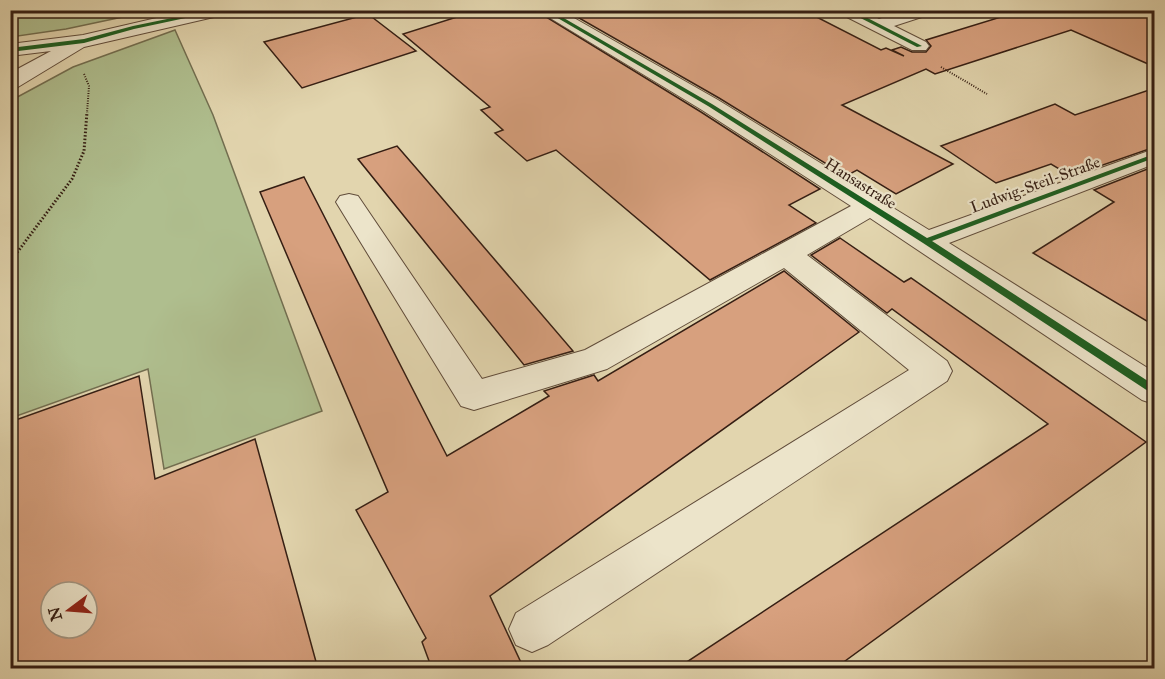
<svg xmlns="http://www.w3.org/2000/svg" width="1165" height="679" viewBox="0 0 1165 679" font-family="'IM FELL Great Primer',serif">
	<style>
		.green { fill: #afbe8e; stroke: #726e50; stroke-width: 1.5 }
		.building { fill: #d7a07e; stroke: #351e13; stroke-width: 1.5; fill-rule: evenodd }
		.lines { fill: none; stroke-linecap: round; stroke-linejoin: round }
		.minor-casing { stroke: #604c3a; stroke-width: 2 }
		.path-far2 { stroke: #351e13; stroke-width: 2; stroke-dasharray: 1 1.5; stroke-linecap: butt }
		.path-far1 { stroke: #351e13; stroke-width: 3; stroke-dasharray: 1.5 2; stroke-linecap: butt }
		.path { stroke: #351e13; stroke-width: 4; stroke-dasharray: 1.5 3; stroke-linecap: butt }
		.minor { fill: #ece4ca; fill-rule: evenodd }
		.cycleway-casing { stroke: #ece4ca; stroke-width: 4 }
		.cycleway { fill: #1b5e20; fill-rule: evenodd }
		.labels { text-anchor: middle; stroke-width: 4.5; stroke-linejoin: round; paint-order: stroke }
		.street-label { font-size: 16px; fill: #351e13; stroke: #ece4ca }
	</style>
	<rect width="100%" height="100%" fill="#e2d5ae"/>
	<filter id="stains"><feTurbulence type="fractalNoise" baseFrequency=".00333" numOctaves="4"/><feColorMatrix values="0 0 0 0 .2 0 0 0 0 .09 0 0 0 0 .02 0 0 0 .5 -.17"/></filter>
	<radialGradient id="worn" r=".72"><stop offset=".6" stop-color="#630" stop-opacity="0"/><stop offset="1" stop-color="#630" stop-opacity=".3"/></radialGradient>
	<!-- green -->
	<g class="green">
		<polygon points="151,11 66,29 11,37 11,11"/>
		<polygon points="175,30 213,115 322,411 164,469 148,369 11,418 10,101 73,67"/>
	</g>
	<!-- building -->
	<g class="building">
		<polygon points="479,10 535,10 701,112 820,189 789,205 816,223 710,280 556,150 527,161 495,133 503,130 481,110 490,107 403,34"/>
		<polygon points="565,10 803,10 881,50 886,48 904,56 892,50 901,47 912,52 926,52 931,46 926,40 1024,10 1155,10 1155,67 1071,30 935,74 926,69 842,105 953,164 896,194 857,170 846,176 719,98"/>
		<polygon points="368,14 416,51 302,88 264,42"/>
		<polygon points="1155,88 1155,147 1071,176 1051,164 996,183 941,146 1055,104 1075,115"/>
		<polygon points="397,146 423,176 573,351 524,365 358,159"/>
		<polygon points="1155,166 1155,326 1033,253 1114,202 1094,190"/>
		<polygon points="304,177 447,456 549,396 544,391 594,375 598,381 784,271 859,332 490,596 524,669 432,669 422,642 426,638 356,510 388,492 260,192"/>
		<polygon points="840,238 904,282 911,278 1146,442 834,669 676,669 1048,424 892,309 887,313 811,255"/>
		<path d="M139,376l16,103 100,-40 63,230h-305l-3,-247zM51,592h36v36h-36z"/>
	</g>
	<g class="lines">
		<defs>
			<g id="minor">
				<polygon points="191,10 230,10 227,14 84,47 18,87 10,88 10,73 51,51 10,56 10,44 83,35"/>
				<polygon points="537,10 560,10 718,100 929,230 1154,149 1154,164 949,243 1154,372 1154,404 1142,400 870,218 807,255 947,361 952,371 947,381 548,645 532,652 516,645 509,629 516,613 909,370 784,268 607,369 474,410 461,406 336,202 340,196 349,194 358,196 482,379 585,350 851,206 702,110"/>
				<polygon points="838,10 862,10 879,19 905,10 934,10 931,14 894,26 926,42 929,46 926,50 912,50 841,14"/>
			</g>
		</defs>
		<!-- minor casing -->
		<use href="#minor" class="minor-casing"/>
		<!-- path-far2 -->
		<g class="path-far2">
			<polyline points="941,67 987,94"/>
			<polyline points="84,74 89,86 87,113"/>
		</g>
		<!-- path-far1 -->
		<polyline class="path-far1" points="13,258 72,179 84,151 87,112"/>
		<!-- path -->
		<polyline class="path" points="10,262 14,256"/>
		<!-- minor -->
		<use href="#minor" class="minor"/>
		<defs>
			<g id="cycleway">
				<polygon points="211,10 223,10 134,29 84,43 10,52 10,48 84,39 133,26"/>
				<polygon points="544,10 550,10 712,104 927,238 1154,154 1154,158 932,241 1154,385 1154,394 1151,393 923,243 708,106"/>
				<polygon points="845,10 852,10 922,46 917,47"/>
			</g>
		</defs>
		<!-- cycleway casing -->
		<use href="#cycleway" class="cycleway-casing"/>
		<!-- cycleway -->
		<use href="#cycleway" class="cycleway"/>
	</g>
	<g class="labels">
		<!-- street labels -->
		<g class="street-label">
			<text transform="translate(861 183) rotate(32)" y="6">Hansastraße</text>
			<text transform="translate(1035 184) rotate(-20)" y="6">Ludwig-Steil-Straße</text>
		</g>
	</g>
	<!-- margin -->
	<rect width="1165" height="679" fill="none" stroke="#e2d5ae" stroke-width="36"/>
	<rect x="12" y="12" width="1141" height="655" fill="none" stroke="#351e13" stroke-width="3"/>
	<rect x="18" y="18" width="1129" height="643" fill="none" stroke="#351e13" stroke-width="1.5"/>
	<!-- north arrow -->
	<g transform="translate(69 610) rotate(254)"><circle r="28" fill="#ece4ca" stroke="#a39581" stroke-width="1.5"/>
	<path d="M0-4.5L10 22L0 15L-10 22Z" fill="#8f2418"/>
	<text y="-9" font-size="16" font-weight="bold" text-anchor="middle" fill="#351e13">N</text>
	</g>
	<rect width="100%" height="100%" filter="url(#stains)"/>
	<rect width="100%" height="100%" fill="url(#worn)"/>
</svg>
